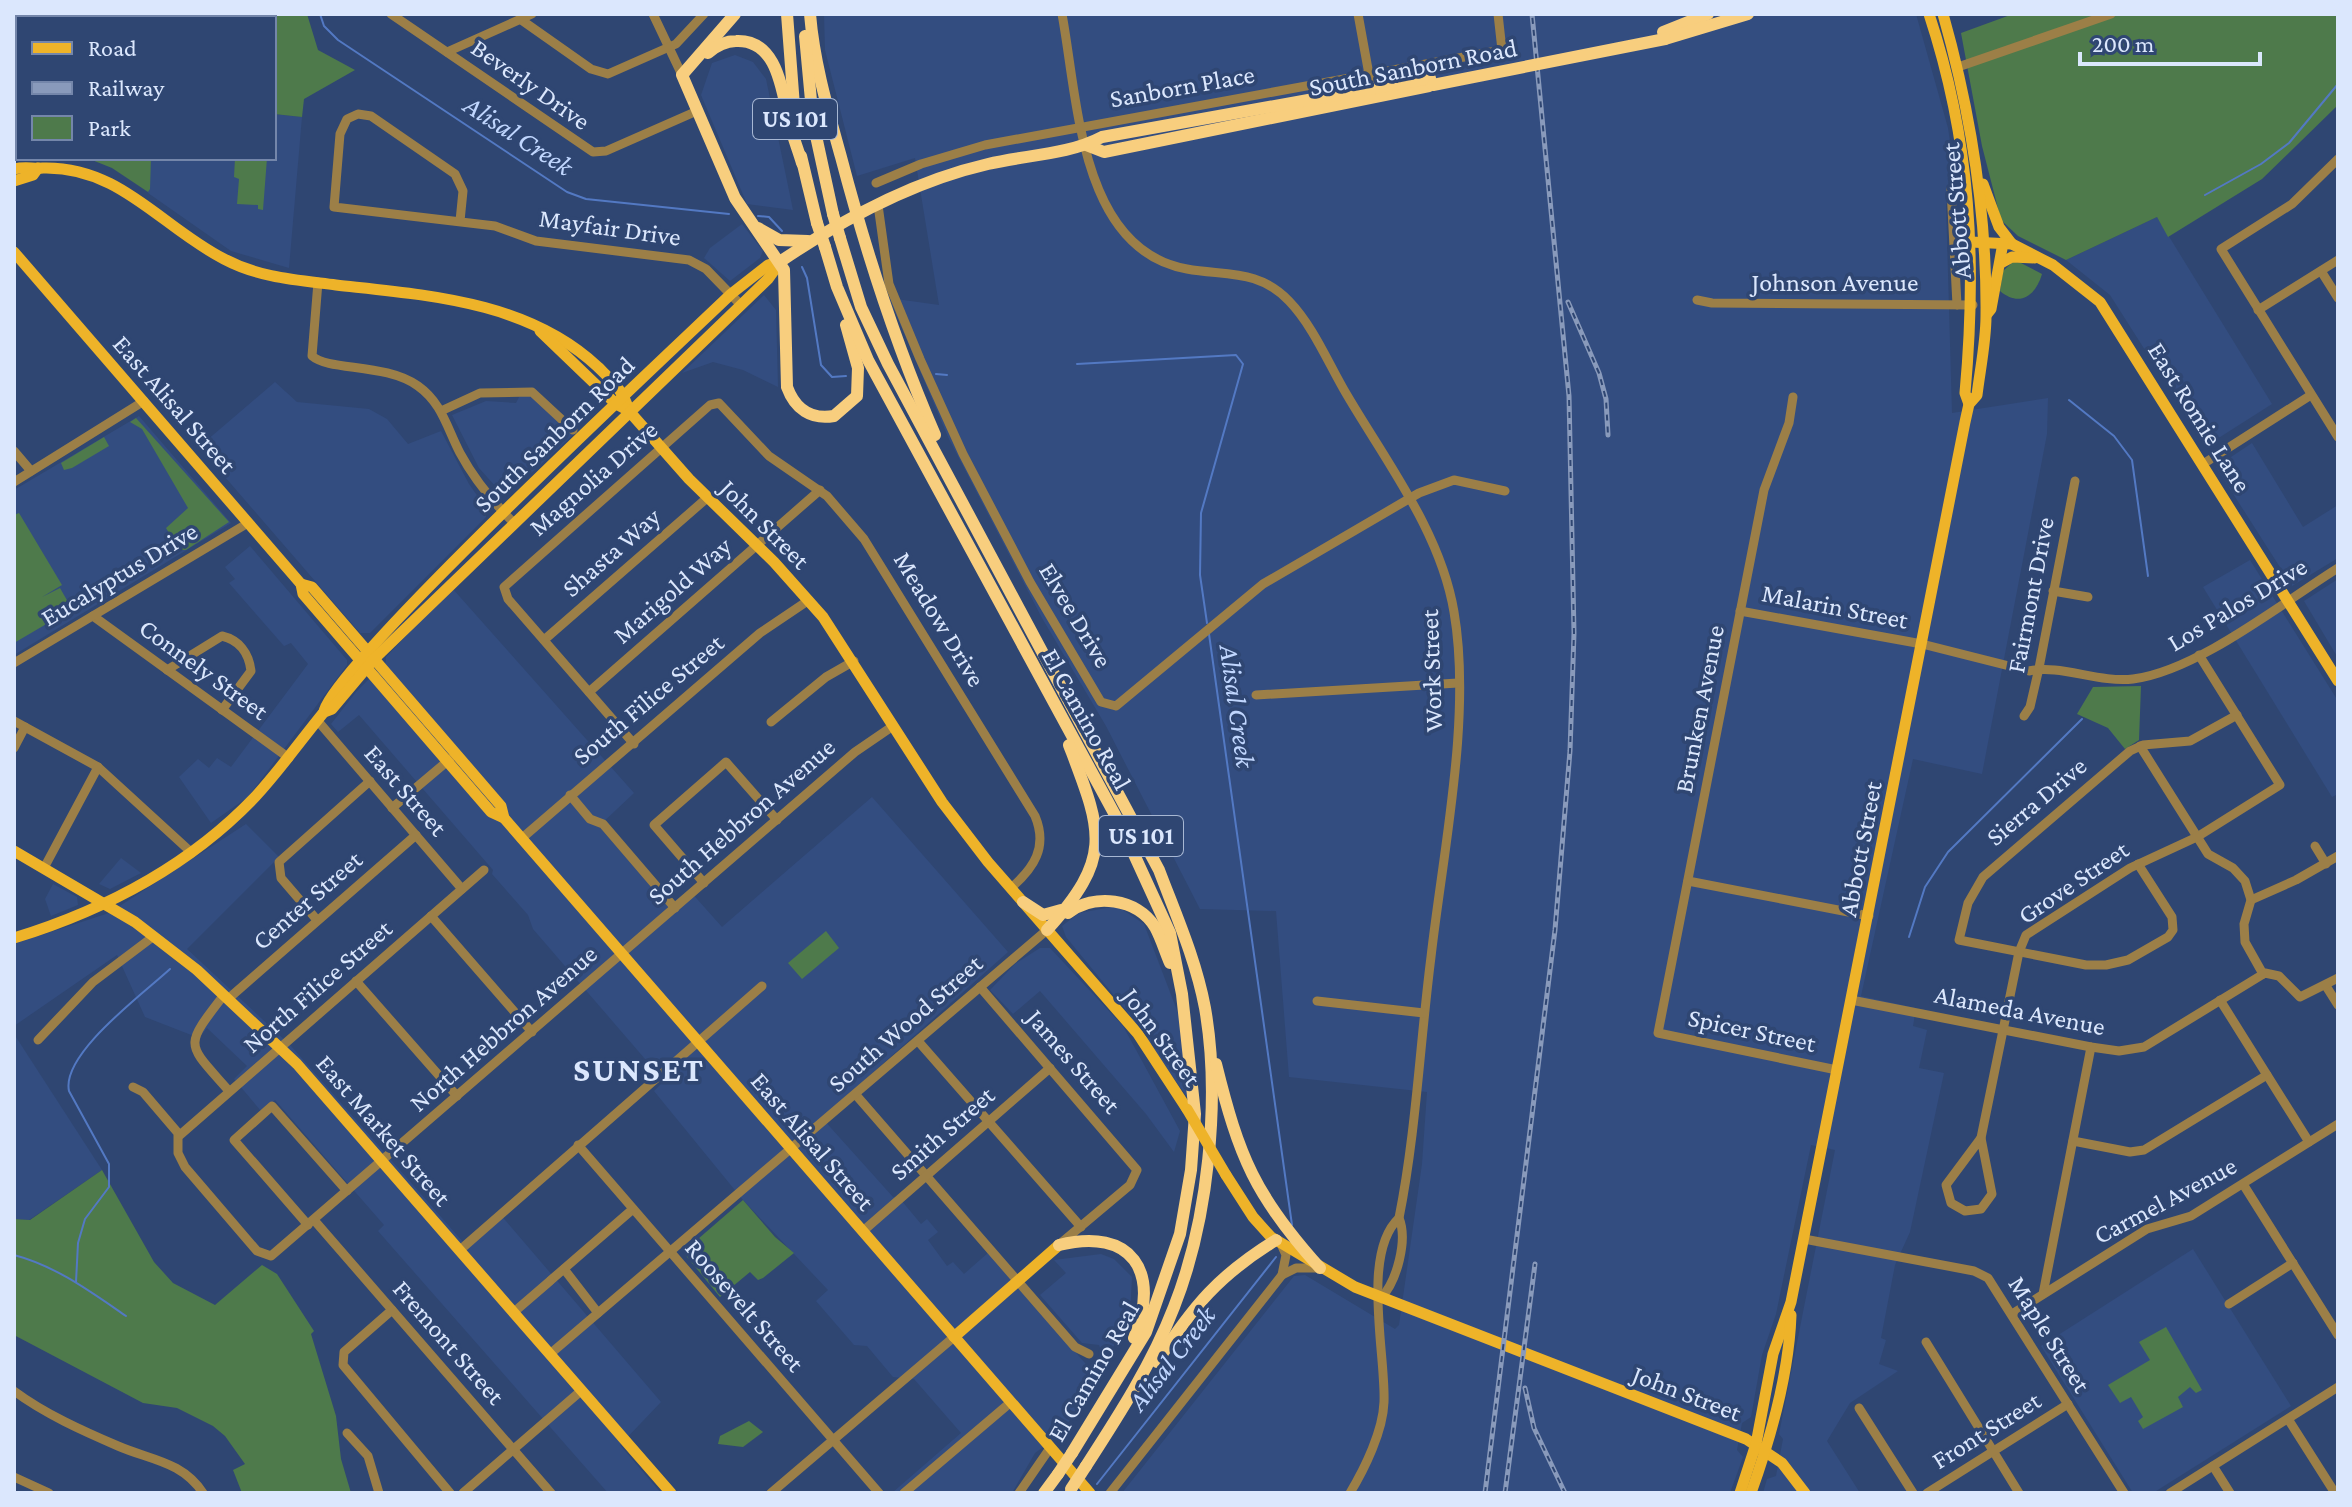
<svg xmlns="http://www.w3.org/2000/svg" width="2352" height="1507" viewBox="0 0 2352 1507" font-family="'Crimson Pro',serif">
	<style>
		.built { fill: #334d80 }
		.green { fill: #4e7a4b }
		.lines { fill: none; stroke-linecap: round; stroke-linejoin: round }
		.stream { stroke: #5379c3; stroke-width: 2 }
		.minor { stroke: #9c7f47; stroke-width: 9 }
		.major { stroke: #eeb329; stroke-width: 11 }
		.highway { stroke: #f8ce7e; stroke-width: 12 }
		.rail-casing { stroke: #899abb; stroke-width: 5 }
		.rail { stroke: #2f4672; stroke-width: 2; stroke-dasharray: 6; stroke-linecap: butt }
		.major-bridge { stroke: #eeb329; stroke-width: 11 }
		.highway-bridge { stroke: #f8ce7e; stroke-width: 12 }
		.labels { text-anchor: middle; stroke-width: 7; stroke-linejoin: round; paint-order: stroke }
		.shield { fill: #2f4672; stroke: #a7b7d3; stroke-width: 2 }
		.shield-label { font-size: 24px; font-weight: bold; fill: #dbe7fd }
		.street-label { font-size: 26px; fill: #dbe7fd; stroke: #2f4672 }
		.water-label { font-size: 28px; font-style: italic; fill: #c0d6fe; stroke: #2f4672 }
		.district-label { font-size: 34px; font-weight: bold; letter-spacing: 2px; fill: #dbe7fd; stroke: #2f4672 }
	</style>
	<rect width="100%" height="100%" fill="#2f4672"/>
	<!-- built -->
	<g class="built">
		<polygon points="824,14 1916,14 1948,128 1958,195 1946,204 1952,413 2048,398 2047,434 1982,774 1913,759 1861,996 1916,1008 1913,1026 1927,1030 1919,1068 1944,1073 1910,1232 1895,1265 1881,1338 1886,1340 1879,1364 1898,1371 1850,1403 1827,1441 1860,1493 1763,1493 1767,1479 1776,1476 1783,1439 1779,1434 1835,1150 1811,1145 1776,1314 1762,1355 1751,1417 1742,1423 1737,1450 1743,1457 1730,1493 1122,1493 1294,1276 1305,1275 1395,1329 1399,1325 1422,1164 1427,1092 1289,1077 1276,911 1200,909 1106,726 1042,618 949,439 889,298 939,305 915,158 857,176 825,50"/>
		<polygon points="735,55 753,62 766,79 793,210 747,204 701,95 712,63"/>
		<polygon points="274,114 302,117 289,268 231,251 148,193 151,158 274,158"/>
		<polygon points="2157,217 2272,404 2206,446 2110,295 2066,260"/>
		<polygon points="742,224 763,251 760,258 730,281 704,258 710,248"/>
		<polygon points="764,295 776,310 778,387 743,370 713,362 682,373"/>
		<polygon points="275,382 297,402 369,409 387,419 408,444 441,431 469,484 486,508 486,517 370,633 360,633 199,447"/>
		<polygon points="521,393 533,397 574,434 505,497 479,468 452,415 486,401 516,403"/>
		<polygon points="139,416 231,523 14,655 14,490"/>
		<polygon points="2252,443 2303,527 2338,505 2338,558 2292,586 2216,467"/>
		<polygon points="250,546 347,660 347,665 248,797 211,823 179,777 198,759 209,768 217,758 231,767 308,664 291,643 284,646 229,583 235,579 225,567"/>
		<polygon points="2250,560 2338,701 2338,794 2332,797 2203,587"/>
		<polygon points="2338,579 2338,658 2304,601"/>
		<polygon points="452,588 634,793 599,826 668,906 689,890 722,927 872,797 1008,952 822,1118 893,1197 901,1200 921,1224 927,1219 938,1232 928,1240 947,1266 953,1262 964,1274 989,1252 1091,1370 1102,1353 1099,1345 1082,1343 1040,1295 1066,1273 1054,1260 1101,1254 1114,1259 1132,1277 1130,1316 1096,1379 1061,1434 1035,1453 1012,1493 892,1493 961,1433 914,1379 893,1377 867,1346 854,1345 816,1301 828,1290 743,1200 654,1091 664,1081 533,929 528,915 492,874 493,870 359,715 338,732 331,724 356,692 386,662 386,657"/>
		<polygon points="246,824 279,857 187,949 291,1046 463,1242 499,1213 661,1402 620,1445 661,1493 608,1493 378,1231 384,1225 275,1100 261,1111 234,1079 247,1066 207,1028 199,1038 145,1017 117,955 14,1026 14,944 109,913"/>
		<polygon points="121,858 141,873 110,889 99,884"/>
		<polygon points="53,884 77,897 78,905 51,916 45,899"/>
		<polygon points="1117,906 1144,924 1181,1021 1189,1100 1126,1010 1066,937 1062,926 1079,913"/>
		<polygon points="1040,948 1050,948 1123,1026 1180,1131 1174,1152 1146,1114 1040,991 1013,1014 990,990 1015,964"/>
		<polygon points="14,1034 102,1170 29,1220 14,1219"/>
		<polygon points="2193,1249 2291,1406 2153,1493 2133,1493 2041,1346"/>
	</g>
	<!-- green -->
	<g class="green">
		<polygon points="14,14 307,14 318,50 355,70 304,99 302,117 274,114 274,18 18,18 18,67 14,67"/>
		<polygon points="2013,14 2338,14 2338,105 2262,179 2168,237 2157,217 2066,260 2018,236 2001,220 1982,146 1961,33"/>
		<polygon points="87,158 151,158 150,189 148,192 112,168"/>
		<polygon points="235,158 267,158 263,210 258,209 258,205 237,204 239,179 234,177"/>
		<path d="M2013,262l8,1 21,11c-6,21 -22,34 -42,17l3,-20z"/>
		<polygon points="136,418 229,522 186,550 179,550 166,528 188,508 142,429 130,422"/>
		<polygon points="104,437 109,446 72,468 64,470 61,463"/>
		<polygon points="19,513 62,585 42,597 60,588 72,609 14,643 14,515"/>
		<polygon points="2141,686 2139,740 2125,749 2108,728 2077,714 2093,687"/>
		<polygon points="826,931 839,948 802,979 788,963"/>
		<polygon points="102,1170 154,1262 173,1283 215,1305 262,1265 277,1274 314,1331 311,1334 336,1416 341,1459 351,1493 242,1493 233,1470 245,1464 225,1436 213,1426 177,1408 143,1403 14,1335 14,1219 30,1220"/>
		<polygon points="743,1200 775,1237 794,1253 763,1278 758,1280 750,1272 720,1297 683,1252"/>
		<polygon points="2166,1327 2202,1390 2196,1393 2190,1387 2178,1397 2183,1407 2143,1429 2138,1421 2143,1417 2131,1397 2120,1403 2108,1385 2150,1360 2139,1342"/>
		<polygon points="749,1421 763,1432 743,1447 718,1444 720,1436"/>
	</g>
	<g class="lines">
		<!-- stream -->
		<g class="stream">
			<polyline points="320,14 324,26 338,40 567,192 586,199 729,214"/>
			<polyline points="2205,195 2261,164 2289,143 2338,84"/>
			<polyline points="758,216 769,217 782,231"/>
			<polyline points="802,267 807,278 821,365 832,377 846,376"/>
			<polyline points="1077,364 1236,355 1243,364 1201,513 1200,575 1207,623"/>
			<polyline points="936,374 947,375"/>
			<polyline points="2069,400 2114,436 2132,460 2148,576"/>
			<polyline points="1209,634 1292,1225"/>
			<polyline points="1909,937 1925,887 1948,852 2082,719"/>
			<path d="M14,1255c42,11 77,37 112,61"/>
			<path d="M76,1282l2,-39 7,-24 24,-32v-23l-40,-73c-8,-37 74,-97 101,-122"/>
			<polyline points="1097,1484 1276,1257"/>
		</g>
		<!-- minor -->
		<g class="minor">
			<polyline points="391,14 593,152 606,151 697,111"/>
			<polyline points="653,14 682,75"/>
			<path d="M1062,14c16,86 18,236 125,255 38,7 72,0 102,32 25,26 40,64 58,94 40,68 94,138 107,217 18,104 -11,239 -23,345 -11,86 -15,176 -32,261 9,22 -2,63 -18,80"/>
			<polyline points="1358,14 1370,80"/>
			<polyline points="520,19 591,69 608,74 676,44 704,14"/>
			<polyline points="447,52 532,14"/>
			<polyline points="1958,67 2111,14"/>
			<polyline points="2338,159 2292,204 2221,249 2338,437"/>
			<polyline points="876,183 921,164 985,145 1502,50 1498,14"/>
			<polyline points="1951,189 1957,305"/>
			<polyline points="878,205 889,284 920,359 963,454 1030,582 1101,702 1116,706 1263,584 1419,493 1454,480 1505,491"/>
			<polyline points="460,221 463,191 455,174 371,116 358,114 347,119 340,134 334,207 495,226 536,241 689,260 706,269 740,304"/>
			<polyline points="2321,271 2338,298"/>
			<path d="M318,282l-6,74c17,15 74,7 106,30 24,17 29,42 42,67 14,26 32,48 53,69"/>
			<polyline points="1697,300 1712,303 1973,305"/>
			<polyline points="2258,310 2338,260"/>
			<polyline points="1793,397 1789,423 1764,490 1658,1033 1837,1070"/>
			<polyline points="441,411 480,393 532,392 573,430"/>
			<polyline points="14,451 31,471"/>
			<polyline points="2203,464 2311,395"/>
			<polyline points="14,482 144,401"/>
			<polyline points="2053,591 2088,597"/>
			<path d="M1740,611l182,33 107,27c31,-7 69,12 104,8 64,-8 149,-76 205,-111"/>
			<polyline points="93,616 289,758"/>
			<polyline points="544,640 707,498"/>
			<polyline points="14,663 248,523"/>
			<path d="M167,670l55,-34c17,4 27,17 29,35l-29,39"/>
			<polyline points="589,692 820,490"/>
			<polyline points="1256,695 1458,683"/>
			<polyline points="2024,716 2030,707 2039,668 2075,481"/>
			<polyline points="317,720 462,889"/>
			<polyline points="14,721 98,767 192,853"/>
			<polyline points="771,722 826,677 854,661"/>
			<path d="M634,744l-126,-145 -4,-12 206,-182 9,-2 50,53 58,40 37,43 171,277c13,31 -1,52 -24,72"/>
			<polyline points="2140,746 2208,854 2233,868 2245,881 2251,900 2244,924 2245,942 2263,974"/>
			<polyline points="14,748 25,727"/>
			<polyline points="570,795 590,819 603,824 675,908"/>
			<polyline points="392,808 450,759"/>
			<polyline points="521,839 760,633 809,600"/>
			<polyline points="2315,846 2326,864"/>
			<polyline points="2138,864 2172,917 2173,930 2168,937 2128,960 2106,965 2086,965 1959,940 1968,903 1983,877 2130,751 2143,745 2190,741 2237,715"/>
			<polyline points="44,868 98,767"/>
			<polyline points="1688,881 1869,916"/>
			<polyline points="704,883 654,825 726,762 777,820"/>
			<polyline points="2251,900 2296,880 2338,856"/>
			<polyline points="431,916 532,1032"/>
			<polyline points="317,920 281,878 279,862 370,781"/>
			<polyline points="356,981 457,1096"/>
			<polyline points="2326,986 2338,1005"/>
			<polyline points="980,987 1137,1170 1130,1185 1061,1243"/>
			<path d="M224,995c-41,53 -38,47 5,96"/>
			<polyline points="228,999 416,835"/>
			<polyline points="1851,1000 2091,1047 2119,1051 2144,1047 2265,973 2279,976 2300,997 2338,978"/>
			<polyline points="2220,1000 2309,1142"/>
			<polyline points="1317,1001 1424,1013"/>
			<polyline points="38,1040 93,982 154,936"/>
			<polyline points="918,1041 1081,1227"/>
			<polyline points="133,1087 143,1092 178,1133 178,1153 185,1167 257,1251 271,1256 855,752 893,726"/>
			<polyline points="856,1095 1075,1347 1089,1354"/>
			<polyline points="180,1135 484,870"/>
			<polyline points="1981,1138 2019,952 2026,935 2130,868 2197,837 2280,785 2199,655"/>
			<polygon points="1981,1138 1992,1194 1981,1209 1965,1211 1951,1203 1946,1185"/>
			<polyline points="2073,1141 2130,1152 2144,1150 2267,1075"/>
			<polyline points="578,1145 879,1493"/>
			<polyline points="2243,1184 2338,1335"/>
			<polyline points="314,1220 551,1493"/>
			<polyline points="308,1225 234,1140 272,1106 347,1191"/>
			<polyline points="863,1231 1050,1068"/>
			<polyline points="1804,1239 1974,1271 1988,1278 2124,1493"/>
			<polyline points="460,1250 762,986"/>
			<polyline points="564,1269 598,1313"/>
			<polyline points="1282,1275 1296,1268 1320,1268"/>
			<polyline points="551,1280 633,1209"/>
			<polyline points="2043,1294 2091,1047"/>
			<polyline points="2229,1304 2293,1263"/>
			<polyline points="392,1310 344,1352 343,1365 450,1493"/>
			<polyline points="514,1312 550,1281"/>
			<polyline points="2012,1314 2147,1229 2191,1216 2338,1124"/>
			<polyline points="1926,1342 2019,1493"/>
			<polyline points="550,1354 1047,930"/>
			<path d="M14,1391c31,23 69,40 104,55 32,14 64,15 85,47"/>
			<polyline points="1859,1408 1913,1493"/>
			<polyline points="2288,1419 2335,1493"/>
			<polyline points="347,1433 368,1456 379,1493"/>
			<polyline points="2213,1466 2230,1493"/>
			<polyline points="14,1477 49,1493"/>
			<polyline points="463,1493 582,1390"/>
			<polyline points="771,1493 954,1337"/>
			<polyline points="904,1493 1011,1402"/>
			<polyline points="1019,1493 1050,1448"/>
			<polyline points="1110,1493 1282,1275 1286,1255 1281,1244"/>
			<path d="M1350,1493c15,-25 33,-62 34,-91 2,-47 -23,-149 15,-184"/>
			<polyline points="1927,1493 2068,1404"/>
			<polyline points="2170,1493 2338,1387"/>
		</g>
		<!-- major -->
		<g class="major">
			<path d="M1929,14c42,127 48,247 36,379l4,11"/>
			<path d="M14,169c12,-3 18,0 29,-1 77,-2 118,59 181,91 36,19 73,21 112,26 91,10 192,16 262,82 14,14 26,24 31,44"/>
			<polyline points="14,181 33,175 38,168"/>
			<polyline points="1983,184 1999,227 2012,244"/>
			<polyline points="1971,242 2012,244 2053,265 2100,302 2338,681"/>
			<polyline points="14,252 301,584 303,594 491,812 504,818 1090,1493"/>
			<polyline points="2001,263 2012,257 2035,258"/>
			<polyline points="1987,314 1991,309 2003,243"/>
			<polyline points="540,331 616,404 629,411 689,479 774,562 823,617 942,802 988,862 1138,1034 1187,1109"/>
			<polyline points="301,584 312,587 501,806 504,818"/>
			<path d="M324,712c3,-41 353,-366 407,-418l37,-29 13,-4"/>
			<polyline points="14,851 135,922 197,970 297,1064 671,1493"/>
			<path d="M14,938c91,-28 174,-71 241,-141 25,-27 46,-57 69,-85l8,-3 42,-50 394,-380 13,-18"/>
			<polyline points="1226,1175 1253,1217 1271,1237 1355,1287 1746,1439 1782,1463 1805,1493"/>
			<polyline points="954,1337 1059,1245"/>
			<path d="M1740,1493l16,-49 17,-90 18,-52 174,-880 4,-18 8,-9c3,-25 9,-53 9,-79 1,-103 -15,-203 -43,-302"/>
			<path d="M1751,1493c20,-56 38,-119 40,-178"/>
		</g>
		<!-- highway -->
		<g class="highway">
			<path d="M735,14l-53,61 53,123 49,72 3,117c8,22 24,33 47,29l23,-20 1,-28 -12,-43"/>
			<polyline points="787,14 794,106"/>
			<path d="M810,14c4,49 18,96 31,143 25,95 55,188 94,278"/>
			<polyline points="1663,32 1708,14"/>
			<polyline points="805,36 813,122 833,214"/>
			<polyline points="1665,39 1748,14"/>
			<path d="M708,53c8,-7 17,-12 28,-12 42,-2 46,51 53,80 3,14 9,28 13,42"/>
			<polyline points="1086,145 1104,152 1429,86"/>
			<polyline points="801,156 817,223"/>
			<polyline points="758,228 779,240 808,241"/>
			<path d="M840,238l21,69 27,57 271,506c17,45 37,90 46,138 16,91 3,213 -31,299 -22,57 -55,108 -88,159"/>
			<polyline points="825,247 837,287 868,360 1121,826 1170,933 1182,994 1195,1114 1191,1170 1180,1234 1146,1332 1072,1453"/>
			<path d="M781,261c62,-42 133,-80 207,-97 37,-9 80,-9 114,-27l328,-59"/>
			<polyline points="1023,902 1043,915 1061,910"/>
			<path d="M1068,913c26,-20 69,-15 87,14 6,11 10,24 15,36"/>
			<path d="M1047,930c67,-74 55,-98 22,-185"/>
			<path d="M1216,1064c23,93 39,132 104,204"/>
			<path d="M1059,1245c73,-18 102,27 75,93"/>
			<path d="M1157,1362c36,-56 62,-87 119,-122"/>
			<polyline points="1044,1493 1058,1474"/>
		</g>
		<defs>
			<g id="rail">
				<polyline points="1568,302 1599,373 1606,399 1608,435"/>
				<polyline points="1525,1388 1534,1428 1565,1493"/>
				<polyline points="1485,1493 1555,930 1570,751 1574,633 1569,396 1532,14"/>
				<polyline points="1505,1493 1535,1264"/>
			</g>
		</defs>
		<!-- rail casing -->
		<use href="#rail" class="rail-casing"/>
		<!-- rail -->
		<use href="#rail" class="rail"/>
		<!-- major-bridge -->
		<polyline class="major-bridge" points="1187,1109 1226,1175"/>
		<!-- highway-bridge -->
		<g class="highway-bridge">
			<polyline points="1433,85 1665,39"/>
			<polyline points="833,214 840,238"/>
			<polyline points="817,223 825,247"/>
			<polyline points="1058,1474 1072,1453"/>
			<polyline points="1071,1489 1086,1466"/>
		</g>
	</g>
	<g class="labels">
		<!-- shield labels -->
		<g class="shield">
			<rect x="753" y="99" width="84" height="40" rx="6"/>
			<rect x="1099" y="816" width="84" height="40" rx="6"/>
		</g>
		<g class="shield-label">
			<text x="795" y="127">US 101</text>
			<text x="1141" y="844">US 101</text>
		</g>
		<!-- street labels -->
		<g class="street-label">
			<text transform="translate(1413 67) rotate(-11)" y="9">South Sanborn Road</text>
			<text transform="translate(531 84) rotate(35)" y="9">Beverly Drive</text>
			<text transform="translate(1182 86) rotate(-10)" y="9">Sanborn Place</text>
			<text transform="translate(1956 211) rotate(-95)" y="9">Abbott Street</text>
			<text transform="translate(610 227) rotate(8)" y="9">Mayfair Drive</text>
			<text x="1835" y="291">Johnson Avenue</text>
			<text transform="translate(175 404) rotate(49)" y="9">East Alisal Street</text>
			<text transform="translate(2200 417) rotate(58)" y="9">East Romie Lane</text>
			<text transform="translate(554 434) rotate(-44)" y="9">South Sanborn Road</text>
			<text transform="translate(593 478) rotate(-41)" y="9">Magnolia Drive</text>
			<text transform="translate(765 524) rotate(45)" y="9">John Street</text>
			<text transform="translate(611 552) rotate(-41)" y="9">Shasta Way</text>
			<text transform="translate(119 574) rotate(-31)" y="9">Eucalyptus Drive</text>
			<text transform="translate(672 590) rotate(-41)" y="9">Marigold Way</text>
			<text transform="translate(2030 595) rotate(-79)" y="9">Fairmont Drive</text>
			<text transform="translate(2237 604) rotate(-31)" y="9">Los Palos Drive</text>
			<text transform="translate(1835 606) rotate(11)" y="9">Malarin Street</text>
			<text transform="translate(1076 615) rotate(59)" y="9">Elvee Drive</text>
			<text transform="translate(940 619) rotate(59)" y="9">Meadow Drive</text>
			<text transform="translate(204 669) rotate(36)" y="9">Connely Street</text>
			<text transform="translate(1431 671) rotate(-92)" y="9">Work Street</text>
			<text transform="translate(648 699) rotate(-40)" y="9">South Filice Street</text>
			<text transform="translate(1699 709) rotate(-79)" y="9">Brunken Avenue</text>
			<text transform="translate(1087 719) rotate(61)" y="9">El Camino Real</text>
			<text transform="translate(406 790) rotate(49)" y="9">East Street</text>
			<text transform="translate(2036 801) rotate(-40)" y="9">Sierra Drive</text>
			<text transform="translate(741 821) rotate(-41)" y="9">South Hebbron Avenue</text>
			<text transform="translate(1860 849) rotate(-79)" y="9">Abbott Street</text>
			<text transform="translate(2073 882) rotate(-34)" y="9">Grove Street</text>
			<text transform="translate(307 900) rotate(-41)" y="9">Center Street</text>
			<text transform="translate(317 986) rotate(-41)" y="9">North Filice Street</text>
			<text transform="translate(2020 1010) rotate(11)" y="9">Alameda Avenue</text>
			<text transform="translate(905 1023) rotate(-41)" y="9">South Wood Street</text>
			<text transform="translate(503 1028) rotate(-41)" y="9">North Hebbron Avenue</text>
			<text transform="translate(1752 1030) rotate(12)" y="9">Spicer Street</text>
			<text transform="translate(1162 1037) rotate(54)" y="9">John Street</text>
			<text transform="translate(1074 1061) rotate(49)" y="9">James Street</text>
			<text transform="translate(384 1130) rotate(49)" y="9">East Market Street</text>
			<text transform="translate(942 1133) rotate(-41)" y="9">Smith Street</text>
			<text transform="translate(813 1141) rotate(49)" y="9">East Alisal Street</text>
			<text transform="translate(2165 1200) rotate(-28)" y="9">Carmel Avenue</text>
			<text transform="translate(745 1305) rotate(49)" y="9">Roosevelt Street</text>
			<text transform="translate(2050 1334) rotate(58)" y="9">Maple Street</text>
			<text transform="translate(449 1342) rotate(49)" y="9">Fremont Street</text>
			<text transform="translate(1093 1371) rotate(-60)" y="9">El Camino Real</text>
			<text transform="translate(1687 1393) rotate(21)" y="9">John Street</text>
			<text transform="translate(1986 1430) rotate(-32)" y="9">Front Street</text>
		</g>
		<!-- water labels -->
		<g class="water-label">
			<text transform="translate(519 135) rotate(33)" y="10">Alisal Creek</text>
			<text transform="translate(1238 706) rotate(82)" y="10">Alisal Creek</text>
			<text transform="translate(1171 1358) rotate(-52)" y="10">Alisal Creek</text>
		</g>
		<!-- district labels -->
		<g class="district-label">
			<text x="639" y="1081">SUNSET</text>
		</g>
	</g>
	<!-- border -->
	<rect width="2352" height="1507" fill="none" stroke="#dbe7fd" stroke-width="32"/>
	<!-- legend -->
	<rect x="16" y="16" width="260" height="144" fill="#2f4672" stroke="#7486aa" stroke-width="2"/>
	<rect x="32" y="42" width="40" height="12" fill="#eeb329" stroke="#7486aa" stroke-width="2"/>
	<text x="88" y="56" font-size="24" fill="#dbe7fd">Road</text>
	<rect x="32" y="82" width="40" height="12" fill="#899abb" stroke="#7486aa" stroke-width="2"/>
	<text x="88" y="96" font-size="24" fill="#dbe7fd">Railway</text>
	<rect x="32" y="116" width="40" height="24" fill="#4e7a4b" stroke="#7486aa" stroke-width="2"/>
	<text x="88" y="136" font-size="24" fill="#dbe7fd">Park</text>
	<!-- scale -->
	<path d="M2080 52v12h180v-12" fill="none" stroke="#dbe7fd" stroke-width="4"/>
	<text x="2092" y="52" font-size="24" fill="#dbe7fd" stroke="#2f4672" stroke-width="6" paint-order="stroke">200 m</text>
</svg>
